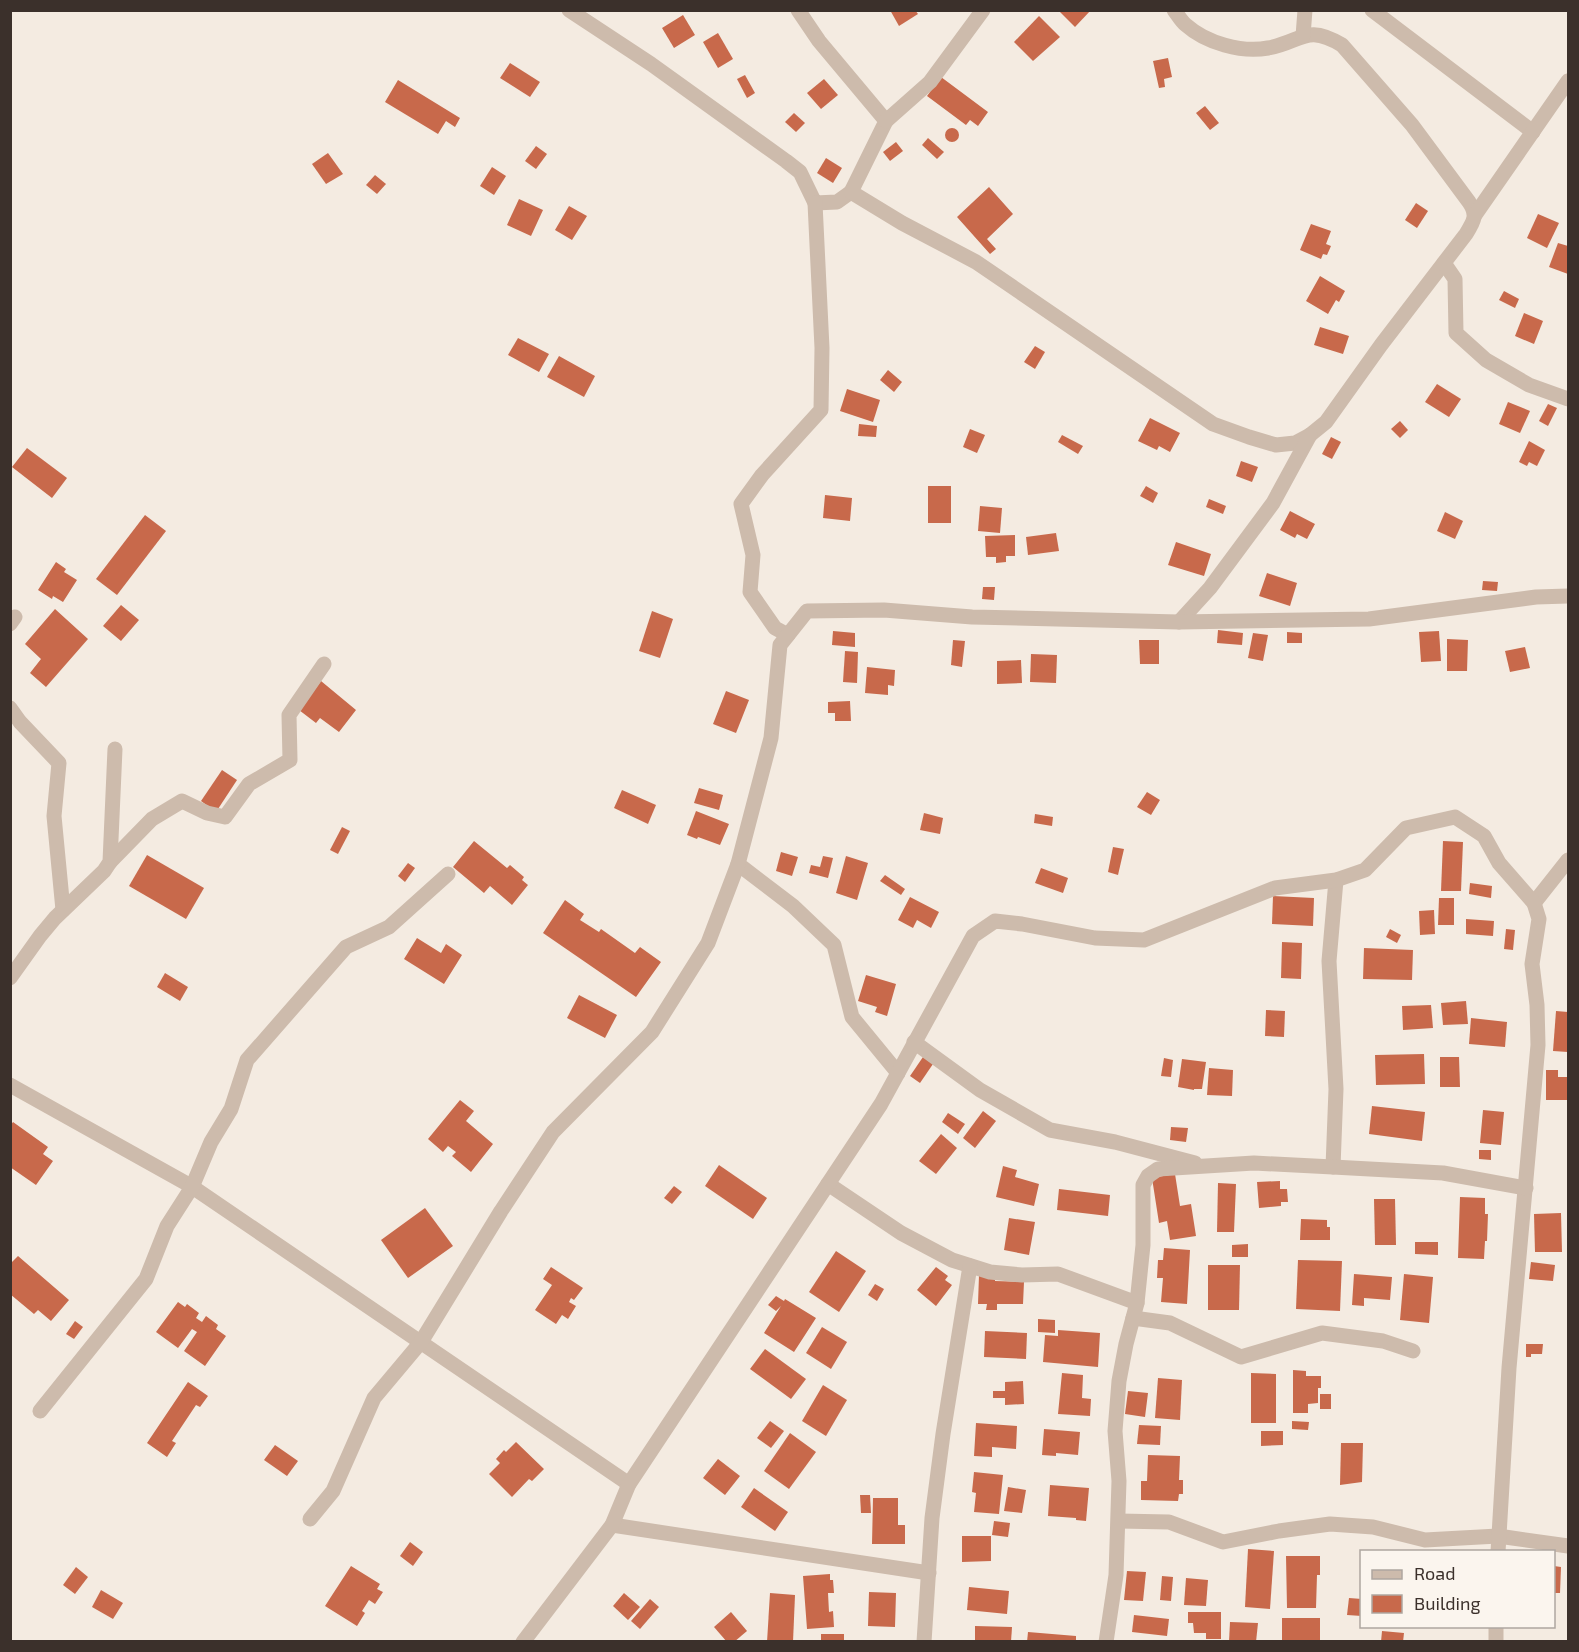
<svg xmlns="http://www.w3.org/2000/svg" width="1579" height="1652" viewBox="0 0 1579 1652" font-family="'Exo 2',sans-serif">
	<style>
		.building { fill: #c8694b }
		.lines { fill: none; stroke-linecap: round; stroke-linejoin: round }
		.street { stroke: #cdbbac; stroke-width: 15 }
	</style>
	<rect width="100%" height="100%" fill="#f4ebe1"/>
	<!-- building -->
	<g class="building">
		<polygon points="890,10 915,10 918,14 899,26"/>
		<polygon points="1058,10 1091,10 1075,27"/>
		<polygon points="683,15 695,35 674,48 662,28"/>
		<polygon points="1039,16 1060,37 1033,61 1014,42"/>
		<polygon points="718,33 733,59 718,68 703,42"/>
		<polygon points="1168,58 1172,77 1164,79 1165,87 1159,88 1153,61"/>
		<polygon points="510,63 540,82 530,97 500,78"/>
		<polygon points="745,75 755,93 747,98 737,79"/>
		<polygon points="941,77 988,112 978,126 970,120 966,125 927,96"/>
		<polygon points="824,79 838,95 821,109 807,93"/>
		<polygon points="398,80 460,118 455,127 446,121 438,134 385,102"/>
		<polygon points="1205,106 1219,123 1210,130 1196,113"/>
		<polygon points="794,113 805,123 796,132 785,122"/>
		<circle cx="952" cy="135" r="7"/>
		<polygon points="928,138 944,152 937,159 922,145"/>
		<polygon points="896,142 903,151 890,161 883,152"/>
		<polygon points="536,146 547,154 536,169 525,161"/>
		<polygon points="328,153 343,174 326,184 312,164"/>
		<polygon points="826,158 842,168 833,183 817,173"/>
		<polygon points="492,167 506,176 494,195 480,186"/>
		<polygon points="375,175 386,184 377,194 366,185"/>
		<polygon points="989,187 1013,214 987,239 996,249 990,254 957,217"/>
		<polygon points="519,199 543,210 531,236 507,225"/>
		<polygon points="1416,203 1428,211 1417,228 1405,220"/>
		<polygon points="569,206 587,216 572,240 555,230"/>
		<polygon points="1538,214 1559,223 1547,248 1527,238"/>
		<polygon points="1311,224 1331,231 1326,244 1331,246 1327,255 1323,254 1321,259 1300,250"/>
		<polygon points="1558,243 1568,246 1568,274 1549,267"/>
		<polygon points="1320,276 1345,291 1339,302 1336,300 1328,314 1306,301"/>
		<polygon points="1504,291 1519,299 1515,308 1499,300"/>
		<polygon points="1524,313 1543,321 1534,344 1515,336"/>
		<polygon points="1320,327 1349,336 1343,354 1314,345"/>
		<polygon points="518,338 549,354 539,372 508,355"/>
		<polygon points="1035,346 1045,352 1035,369 1024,362"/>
		<polygon points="559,356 595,376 584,397 547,377"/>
		<polygon points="888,370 902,382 894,392 880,380"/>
		<polygon points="1437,384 1461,399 1449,417 1425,402"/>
		<polygon points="847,389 880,400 873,422 840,411"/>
		<polygon points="1508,402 1530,411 1520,433 1499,424"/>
		<polygon points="1548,404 1557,408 1548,426 1539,421"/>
		<polygon points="1150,418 1180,433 1170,452 1159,446 1157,450 1138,441"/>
		<polygon points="1400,421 1408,430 1400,438 1391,429"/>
		<polygon points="859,424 877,426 876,437 858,436"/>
		<polygon points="970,429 985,435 977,453 963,447"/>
		<polygon points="1062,435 1083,446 1078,454 1058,442"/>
		<polygon points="1331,437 1341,442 1332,459 1322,454"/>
		<polygon points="1529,441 1545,450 1537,466 1529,462 1527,466 1519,462"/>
		<polygon points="27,448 67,478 52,498 12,467"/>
		<polygon points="1241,461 1258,467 1252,482 1236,476"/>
		<rect x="928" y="486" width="23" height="37"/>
		<polygon points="1146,486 1158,493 1153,503 1140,496"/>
		<polygon points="825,495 852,498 850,521 823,518"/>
		<polygon points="1209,499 1226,506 1223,514 1206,507"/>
		<polygon points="980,506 1002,508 1000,533 978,531"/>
		<polygon points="1290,511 1315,524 1307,539 1297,534 1295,538 1280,530"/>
		<polygon points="1445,512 1463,521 1455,539 1437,531"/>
		<polygon points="145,515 166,531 117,595 96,579"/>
		<polygon points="1056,533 1059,551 1028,555 1026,537"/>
		<polygon points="1015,535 1015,556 1006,556 1006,562 996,563 996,557 986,557 985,536"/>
		<polygon points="1176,542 1211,554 1204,576 1168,565"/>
		<polygon points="56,562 66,569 64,572 77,580 63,602 53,596 52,599 38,590"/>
		<polygon points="1267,573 1297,583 1290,606 1259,596"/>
		<polygon points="1483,581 1498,582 1497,591 1482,590"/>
		<polygon points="983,587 995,587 994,600 982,599"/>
		<polygon points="121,605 139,620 121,641 103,626"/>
		<polygon points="55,609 88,639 46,687 30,673 41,659 25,644"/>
		<polygon points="652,611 673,619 660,658 639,651"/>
		<polygon points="1218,630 1243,633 1242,645 1217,643"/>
		<polygon points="833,631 855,633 855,647 832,645"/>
		<polygon points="1439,631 1441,661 1421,662 1419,632"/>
		<polygon points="1287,632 1302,633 1302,643 1287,643"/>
		<polygon points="1253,633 1268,635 1263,661 1248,658"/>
		<polygon points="1447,639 1468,640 1467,671 1447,671"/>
		<polygon points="953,640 965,641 962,667 951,665"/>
		<polygon points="1139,640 1159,640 1159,664 1140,664"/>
		<polygon points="1525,647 1530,668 1510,672 1505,651"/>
		<polygon points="845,651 858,652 857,683 843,682"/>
		<polygon points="1031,654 1057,655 1056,683 1030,682"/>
		<polygon points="1021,660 1022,683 997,684 997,661"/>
		<polygon points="867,667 895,670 894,686 888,685 888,695 865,693"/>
		<polygon points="321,681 356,710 339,732 320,718 316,723 299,710"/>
		<polygon points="726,691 749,700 736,733 713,724"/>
		<polygon points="850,701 851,721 835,721 835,713 828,713 828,702"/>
		<polygon points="222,770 237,780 216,812 201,801"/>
		<polygon points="699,788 723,795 719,810 694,803"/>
		<polygon points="622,790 656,805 648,824 614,808"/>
		<polygon points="1147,792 1160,800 1151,815 1137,807"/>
		<polygon points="696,811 729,824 720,845 698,837 697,839 687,835"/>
		<polygon points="924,813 943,818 940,834 920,830"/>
		<polygon points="1035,814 1053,817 1052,826 1034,823"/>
		<polygon points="342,827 350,831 338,854 330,850"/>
		<polygon points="474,841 507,868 510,865 524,877 522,880 528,885 512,905 490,886 484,893 453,867"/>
		<polygon points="1443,841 1463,842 1461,891 1441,891"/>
		<polygon points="1113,847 1124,849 1118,875 1108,872"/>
		<polygon points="781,852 798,857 792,876 776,871"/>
		<polygon points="147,855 204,888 186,919 129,886"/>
		<polygon points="823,856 833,858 828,878 809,873 811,865 820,867"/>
		<polygon points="846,856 868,863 857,900 836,893"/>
		<polygon points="408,863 415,868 405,882 398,876"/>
		<polygon points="1041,868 1068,878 1063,893 1035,883"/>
		<polygon points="885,875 905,889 901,895 880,881"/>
		<polygon points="1470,883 1492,886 1491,898 1469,894"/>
		<polygon points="1273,896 1314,898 1313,926 1272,924"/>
		<polygon points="910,897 939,912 931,928 917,920 913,928 898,920"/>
		<polygon points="1439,898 1454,898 1454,925 1438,925"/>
		<polygon points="565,900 584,914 580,920 599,932 601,929 635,953 640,947 661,962 636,997 543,933"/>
		<polygon points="1434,910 1435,934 1420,935 1419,911"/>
		<polygon points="1466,919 1494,921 1493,936 1466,934"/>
		<polygon points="1390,929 1401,935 1397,943 1386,937"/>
		<polygon points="1506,929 1515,930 1513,950 1504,949"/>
		<polygon points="417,938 441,953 446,944 462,955 444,984 404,959"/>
		<polygon points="1282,942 1302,943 1301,979 1281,978"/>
		<polygon points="1364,948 1413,950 1412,980 1363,979"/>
		<polygon points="165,973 188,987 180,1001 157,987"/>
		<polygon points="866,975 896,984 887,1016 875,1012 877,1007 858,1001"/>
		<polygon points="579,995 617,1015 605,1038 567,1018"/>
		<polygon points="1466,1001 1468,1024 1443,1025 1441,1003"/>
		<polygon points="1431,1005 1433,1028 1403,1030 1402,1006"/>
		<polygon points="1266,1010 1285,1011 1284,1037 1265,1036"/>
		<polygon points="1556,1011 1568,1012 1568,1052 1553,1051"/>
		<polygon points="1471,1018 1507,1022 1505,1047 1469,1044"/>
		<polygon points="1424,1054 1425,1084 1376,1085 1375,1055"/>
		<polygon points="923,1057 933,1064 920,1083 910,1076"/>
		<polygon points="1440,1057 1459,1057 1460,1087 1440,1087"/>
		<polygon points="1164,1058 1173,1060 1171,1077 1161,1076"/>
		<polygon points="1182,1059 1206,1062 1202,1089 1194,1089 1194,1090 1178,1087"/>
		<polygon points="1209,1068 1233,1070 1232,1096 1207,1095"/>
		<polygon points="1546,1070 1558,1070 1558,1077 1568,1077 1568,1100 1546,1100"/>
		<polygon points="460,1100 474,1111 466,1121 493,1144 471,1172 452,1156 456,1152 448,1146 443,1152 428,1139"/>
		<polygon points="1372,1106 1425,1112 1422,1141 1369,1134"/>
		<polygon points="1483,1110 1504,1112 1501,1145 1480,1143"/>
		<polygon points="983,1111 996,1121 975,1148 963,1138"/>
		<polygon points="948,1113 965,1124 958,1134 942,1122"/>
		<polygon points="13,1122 48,1147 43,1154 53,1161 36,1185 10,1167 10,1126"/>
		<polygon points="1171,1127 1188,1128 1186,1142 1170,1140"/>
		<polygon points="941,1134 957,1148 936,1174 919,1161"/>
		<polygon points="1479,1150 1491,1150 1491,1160 1479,1159"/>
		<polygon points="719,1165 767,1198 753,1219 705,1186"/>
		<polygon points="1003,1166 1017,1170 1015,1177 1039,1184 1034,1206 996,1197"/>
		<polygon points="1175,1174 1180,1206 1191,1204 1196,1236 1170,1240 1167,1221 1159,1223 1152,1178"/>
		<polygon points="1280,1181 1280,1189 1287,1189 1288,1202 1281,1202 1281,1206 1259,1208 1257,1182"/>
		<polygon points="1218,1183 1236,1184 1234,1232 1217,1232"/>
		<polygon points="674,1186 682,1192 672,1204 664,1198"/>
		<polygon points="1059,1189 1110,1195 1108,1216 1057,1210"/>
		<polygon points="1460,1197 1485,1198 1485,1214 1488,1214 1487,1241 1485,1241 1484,1259 1458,1258"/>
		<polygon points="1374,1199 1395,1199 1396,1245 1375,1245"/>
		<polygon points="425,1208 453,1246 408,1278 381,1240"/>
		<polygon points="1561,1213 1562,1252 1535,1252 1534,1214"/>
		<polygon points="1009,1218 1035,1222 1029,1255 1004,1250"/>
		<polygon points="1301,1219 1327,1220 1327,1227 1330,1227 1330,1240 1300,1240"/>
		<polygon points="1415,1242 1438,1242 1438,1255 1415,1254"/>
		<polygon points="1248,1244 1248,1257 1232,1257 1232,1245"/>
		<polygon points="1164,1248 1190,1250 1187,1304 1161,1302 1163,1278 1157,1278 1158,1260 1163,1260"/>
		<polygon points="836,1251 866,1271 839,1312 809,1292"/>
		<polygon points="18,1256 69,1300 51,1321 38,1310 34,1314 10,1294 10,1264"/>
		<polygon points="1298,1260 1342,1261 1340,1311 1296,1309"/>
		<polygon points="1531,1262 1555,1265 1553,1281 1529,1279"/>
		<polygon points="1208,1265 1240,1265 1239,1310 1208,1310"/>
		<polygon points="551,1267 583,1288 574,1300 571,1298 569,1302 576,1306 568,1319 562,1315 556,1324 535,1310 552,1285 543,1279"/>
		<polygon points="936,1267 948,1276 945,1280 952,1285 936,1306 917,1290"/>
		<polygon points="1354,1274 1392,1277 1390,1300 1364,1298 1364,1306 1352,1305"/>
		<polygon points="1404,1274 1433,1277 1429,1323 1400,1320"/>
		<polygon points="979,1275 995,1276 995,1281 1024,1282 1023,1304 997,1304 997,1310 986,1310 987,1304 978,1304"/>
		<polygon points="875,1284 884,1289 877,1301 868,1295"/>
		<polygon points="776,1296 784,1301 785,1299 816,1318 794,1352 764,1333 781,1306 776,1311 768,1305"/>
		<polygon points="178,1302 185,1307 187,1304 199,1313 196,1318 202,1322 206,1316 218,1325 216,1329 226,1336 205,1366 184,1351 197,1332 192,1329 178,1348 156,1332"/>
		<polygon points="1038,1319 1055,1320 1055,1333 1038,1332"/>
		<polygon points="75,1321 83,1327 74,1339 66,1334"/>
		<polygon points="822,1327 847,1342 831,1369 806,1353"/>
		<polygon points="1058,1330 1100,1333 1098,1367 1043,1362 1045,1335 1058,1336"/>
		<polygon points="985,1331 1027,1333 1026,1359 984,1357"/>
		<polygon points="1526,1344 1543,1344 1542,1354 1531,1354 1531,1357 1526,1357"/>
		<polygon points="765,1349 806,1379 791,1399 750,1369"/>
		<polygon points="1293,1370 1306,1371 1306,1376 1321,1376 1321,1388 1318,1388 1318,1403 1308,1404 1308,1413 1293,1413"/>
		<polygon points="1062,1373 1083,1375 1082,1398 1091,1399 1090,1416 1058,1414"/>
		<polygon points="1251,1373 1276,1374 1276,1423 1251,1423"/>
		<polygon points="1158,1378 1182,1380 1180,1420 1155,1418"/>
		<polygon points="1023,1381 1024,1404 1005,1405 1005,1398 993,1398 993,1391 1005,1391 1005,1382"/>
		<polygon points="188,1382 208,1396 200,1407 196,1405 172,1441 176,1443 167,1457 147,1443"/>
		<polygon points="823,1385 847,1400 826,1436 802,1421"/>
		<polygon points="1128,1391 1148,1393 1145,1417 1125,1414"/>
		<rect x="1320" y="1394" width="11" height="15"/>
		<polygon points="770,1421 784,1431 771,1448 757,1438"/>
		<polygon points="1292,1421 1309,1422 1308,1430 1292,1429"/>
		<polygon points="976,1423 1017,1426 1016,1449 992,1447 992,1457 974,1456"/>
		<polygon points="1139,1425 1161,1426 1160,1445 1137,1444"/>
		<polygon points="1044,1429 1080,1432 1078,1455 1056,1453 1056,1456 1042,1455"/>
		<polygon points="1261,1431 1283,1431 1283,1445 1261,1446"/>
		<polygon points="790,1433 816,1452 789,1489 764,1471"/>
		<polygon points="516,1442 544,1469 532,1481 529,1479 512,1497 489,1474 500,1463 496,1459 504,1450 506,1452"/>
		<polygon points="1341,1443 1363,1443 1362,1482 1340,1485"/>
		<polygon points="275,1445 298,1461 287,1476 264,1460"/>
		<polygon points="1148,1455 1180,1456 1179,1480 1183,1480 1183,1494 1179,1494 1178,1501 1141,1500 1141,1481 1147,1481"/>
		<polygon points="718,1459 740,1476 725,1495 703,1478"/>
		<polygon points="974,1472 1003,1475 999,1514 974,1512 976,1493 972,1492"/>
		<polygon points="1050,1485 1089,1488 1086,1521 1076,1520 1076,1518 1048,1516"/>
		<polygon points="1008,1487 1026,1490 1022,1513 1004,1511"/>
		<polygon points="754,1488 788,1512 775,1531 741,1507"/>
		<polygon points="860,1495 870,1495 871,1513 861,1513"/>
		<polygon points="873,1498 898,1498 898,1525 905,1525 905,1544 872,1544"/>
		<polygon points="994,1521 1010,1523 1008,1537 992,1535"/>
		<polygon points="962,1536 991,1536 991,1561 962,1562"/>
		<polygon points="410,1542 423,1552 413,1566 400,1556"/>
		<polygon points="1248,1549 1274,1551 1270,1609 1245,1607"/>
		<polygon points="1286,1556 1320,1556 1320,1575 1317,1575 1316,1608 1287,1608"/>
		<polygon points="351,1566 380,1584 377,1589 383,1592 375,1604 369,1600 362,1611 365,1613 357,1626 325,1606"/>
		<polygon points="1554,1566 1561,1567 1560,1593 1554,1593"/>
		<polygon points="76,1567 88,1577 75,1594 63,1585"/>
		<polygon points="1127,1571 1146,1572 1143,1601 1124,1600"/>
		<polygon points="830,1574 830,1580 833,1580 834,1593 828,1593 829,1612 833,1611 834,1627 807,1629 803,1576"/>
		<polygon points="1162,1576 1173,1577 1171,1601 1160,1600"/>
		<polygon points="1186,1578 1208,1580 1206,1606 1184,1605"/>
		<polygon points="969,1587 1009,1591 1007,1614 967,1610"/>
		<polygon points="101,1590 123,1603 113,1619 92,1607"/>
		<polygon points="869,1592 896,1593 895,1627 868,1626"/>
		<polygon points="624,1593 640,1607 628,1620 613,1606"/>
		<polygon points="770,1593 795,1595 793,1642 767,1642"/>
		<polygon points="1349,1598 1362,1599 1362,1616 1347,1615"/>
		<polygon points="650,1599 659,1607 640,1629 631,1621"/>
		<polygon points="731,1612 747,1631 734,1642 727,1642 714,1627"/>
		<polygon points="1188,1612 1221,1612 1221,1639 1206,1639 1206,1633 1194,1633 1193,1623 1188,1623"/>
		<polygon points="1134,1615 1169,1619 1167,1636 1132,1632"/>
		<rect x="1282" y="1618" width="38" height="24"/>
		<polygon points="1230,1622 1258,1623 1256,1642 1229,1642"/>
		<polygon points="975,1626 1012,1627 1011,1642 975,1642"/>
		<polygon points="1382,1631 1404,1633 1403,1642 1381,1642"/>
		<polygon points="1028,1632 1076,1636 1076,1642 1027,1642"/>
		<rect x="821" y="1634" width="23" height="8"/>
	</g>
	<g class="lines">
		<!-- street -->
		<g class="street">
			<polyline points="569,10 651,64 786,161 800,172 815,203 837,202 851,192"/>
			<path d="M798,10l21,31 67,80 -35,71 51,31 74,39 237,162 36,13 27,8 19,-2 15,-8 16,-13 55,-77 85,-111c8,-13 12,-19 3,-32l-57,-77 -70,-80c-36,-22 -40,-3 -74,3 -26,5 -62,-5 -82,-23 -5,-4 -8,-10 -12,-15"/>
			<polyline points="1372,10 1533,132"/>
			<polyline points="1303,36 1305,10"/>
			<polyline points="886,121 930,82 983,10"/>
			<polyline points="1475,215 1568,81"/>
			<polyline points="1444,263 1455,279 1456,333 1486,360 1529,385 1568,399"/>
			<polyline points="1179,622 1210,588 1273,503 1310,435"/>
			<polyline points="10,624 15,617"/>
			<polyline points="788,635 775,628 750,592 753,555 741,504 762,475 821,410 822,348 815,203"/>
			<polyline points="10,708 20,722 59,763 54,816 63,910"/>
			<polyline points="110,862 152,819 182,801 207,813 225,817 249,784 290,760 289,715 324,664"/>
			<polyline points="1534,903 1568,860"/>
			<polyline points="10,978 40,936 55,918 104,871 110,862 115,749"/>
			<polyline points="914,1042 980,1090 1050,1130 1115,1142 1195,1163"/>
			<polyline points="898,1073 852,1017 834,945 793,906 738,864 771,738 780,645 807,611 884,610 972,617 1179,622 1369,619 1536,597 1568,596"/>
			<polyline points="10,1085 191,1186 629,1484"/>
			<polyline points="1333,1167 1336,1089 1329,961 1336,880"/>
			<polyline points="828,1184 901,1233 952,1260 990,1272 1022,1275 1058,1274 1137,1303"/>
			<polyline points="1133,1318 1170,1323 1241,1357 1322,1333 1383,1341 1413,1351"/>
			<polyline points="40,1411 146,1279 167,1226 192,1187 211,1142 231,1109 247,1060 346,947 389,927 448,874"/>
			<polyline points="310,1519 333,1491 374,1398 421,1342 501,1211 553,1132 652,1032 708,943 738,864"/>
			<polyline points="1119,1521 1169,1522 1223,1542 1279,1531 1330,1524 1373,1527 1425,1540 1498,1536 1568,1546"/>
			<polyline points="612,1525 929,1573"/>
			<polyline points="523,1642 612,1525 629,1484 881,1104 973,936 995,921 1022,924 1095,938 1144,940 1275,888 1336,880 1365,870 1406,828 1455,817 1484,836 1499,863 1534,903 1539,919 1532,964 1537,1005 1538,1045 1509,1368 1498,1552"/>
			<polyline points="924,1642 932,1518 943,1434 970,1266"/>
			<polyline points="1106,1642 1116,1575 1119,1481 1115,1431 1119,1381 1126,1344 1137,1303 1143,1245 1143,1185 1148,1176 1158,1169 1254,1163 1333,1167 1443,1173 1526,1188"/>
			<polyline points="1496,1642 1496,1626"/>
		</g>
	</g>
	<!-- border -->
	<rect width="1579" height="1652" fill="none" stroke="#3b302b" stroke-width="24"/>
	<!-- legend -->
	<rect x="1360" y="1550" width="195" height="78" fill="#fbf5ee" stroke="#aea6a0" stroke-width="1.5"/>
	<rect x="1372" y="1570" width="30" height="9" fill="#cdbbac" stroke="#aea6a0" stroke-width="1.5"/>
	<text x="1414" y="1580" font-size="18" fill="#3b302b">Road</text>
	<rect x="1372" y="1595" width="30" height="18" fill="#c8694b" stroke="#aea6a0" stroke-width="1.5"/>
	<text x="1414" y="1610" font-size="18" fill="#3b302b">Building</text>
</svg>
